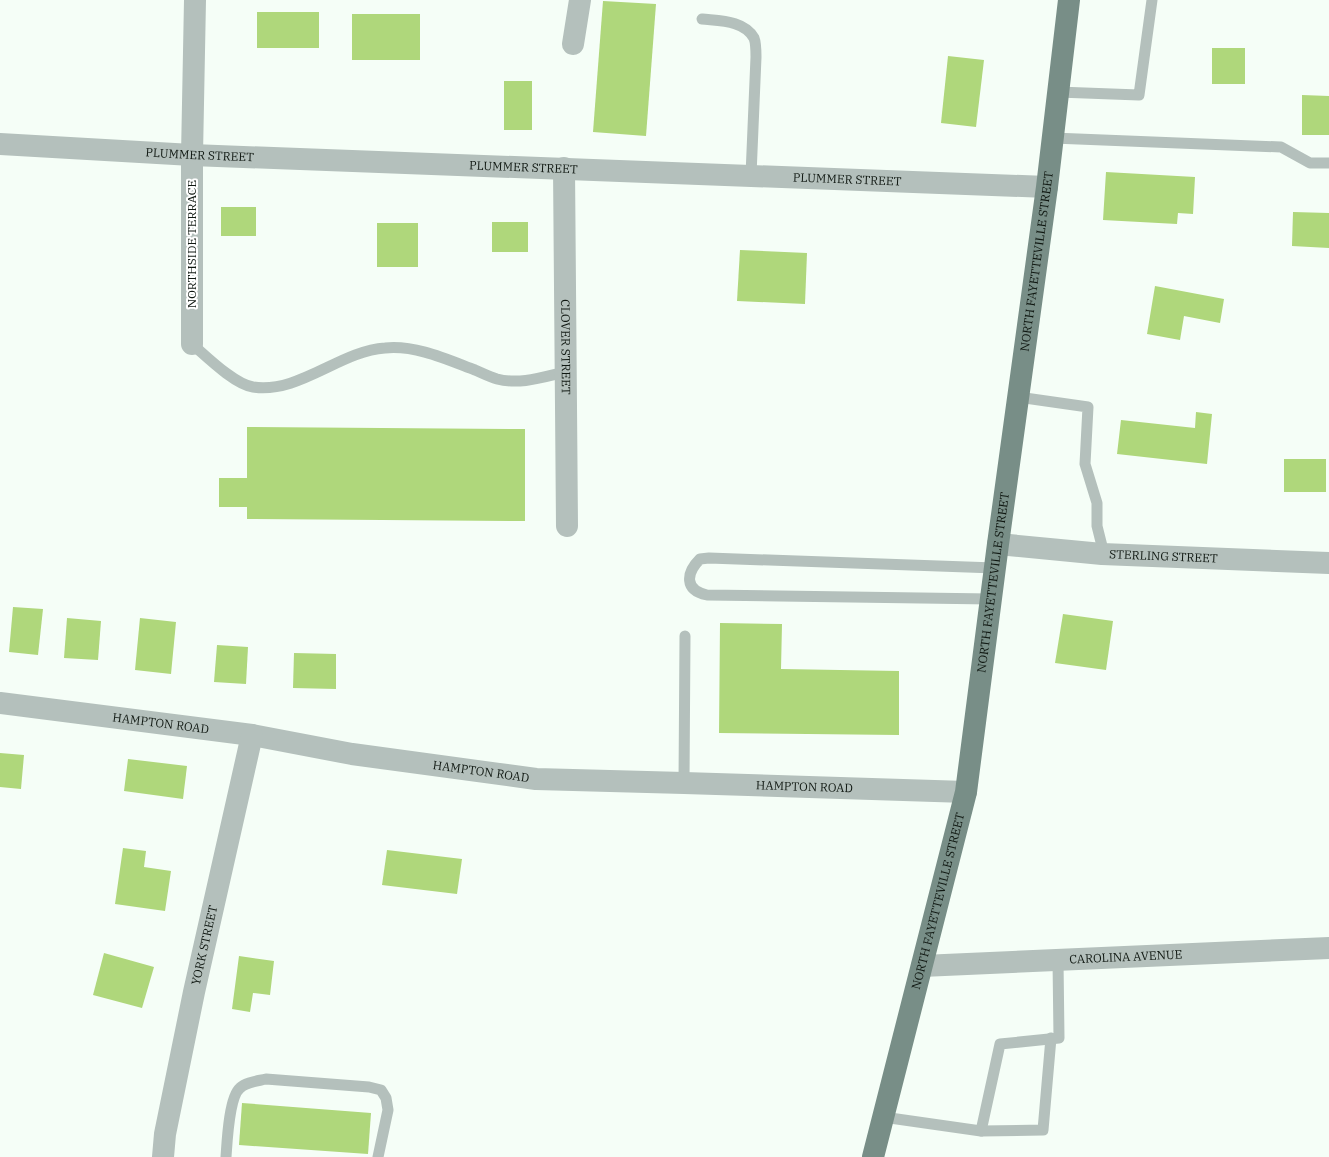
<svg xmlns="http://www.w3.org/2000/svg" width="1329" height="1157" viewBox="0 0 1329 1157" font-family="'IBM Plex Serif',serif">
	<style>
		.building { fill: #afd77b }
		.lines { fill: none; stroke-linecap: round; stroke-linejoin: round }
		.service { stroke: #b4c0bc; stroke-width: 11 }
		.minor { stroke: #b4c0bc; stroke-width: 22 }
		.primary { stroke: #788e87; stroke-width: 22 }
		.labels { text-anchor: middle; stroke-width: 4; stroke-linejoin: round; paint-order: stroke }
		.street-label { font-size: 12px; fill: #101812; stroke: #fff }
	</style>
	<rect width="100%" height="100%" fill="#f5fef7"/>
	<!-- building -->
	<g class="building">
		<polygon points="603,1 656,4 646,136 593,132"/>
		<rect x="257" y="12" width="62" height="36"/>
		<rect x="352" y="14" width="68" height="46"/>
		<rect x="1212" y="48" width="33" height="36"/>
		<polygon points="948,56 984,60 976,127 941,123"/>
		<rect x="504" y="81" width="28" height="49"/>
		<polygon points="1302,95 1329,96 1329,135 1302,135"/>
		<polygon points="1106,172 1195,177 1193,214 1178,213 1177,224 1103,220"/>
		<rect x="221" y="207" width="35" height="29"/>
		<polygon points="1293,212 1329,213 1329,248 1292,246"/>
		<rect x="492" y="222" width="36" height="30"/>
		<rect x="377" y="223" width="41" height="44"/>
		<polygon points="740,250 807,253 805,304 737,301"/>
		<polygon points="1155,286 1224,299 1220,323 1184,316 1180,340 1147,334"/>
		<polygon points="1196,412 1212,414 1207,464 1117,454 1121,420 1195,428"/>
		<polygon points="247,427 525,429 525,521 247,519 247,507 219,507 219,478 247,478"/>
		<rect x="1284" y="459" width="42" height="33"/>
		<polygon points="13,607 43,609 38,655 9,652"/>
		<polygon points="1063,614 1113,621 1106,670 1055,663"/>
		<polygon points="67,618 101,621 98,660 64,658"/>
		<polygon points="140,618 176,622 171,674 135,670"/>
		<polygon points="720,623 782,624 781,669 899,671 899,735 719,733"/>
		<polygon points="217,645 248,647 246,684 214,682"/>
		<polygon points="294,653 336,654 336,689 293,688"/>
		<polygon points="0,753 24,755 21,789 0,787"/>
		<polygon points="128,759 187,766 183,799 124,791"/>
		<polygon points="123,848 146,851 144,867 171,871 165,911 115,904"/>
		<polygon points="387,850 462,859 457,894 382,885"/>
		<polygon points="104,953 154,967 142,1008 93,995"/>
		<polygon points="239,956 274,961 270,995 253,993 250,1012 232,1009"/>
		<polygon points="242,1103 371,1113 368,1154 239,1145"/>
	</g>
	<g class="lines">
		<!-- service -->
		<g class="service">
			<path d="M702,19c17,2 42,1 52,19 2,5 2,14 2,19l-5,118"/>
			<polyline points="1058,92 1139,95 1152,0"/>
			<polyline points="1053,138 1281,147 1310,163 1329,163"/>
			<path d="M192,344c14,12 42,40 61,43 46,7 87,-36 132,-39 31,-3 61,11 90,22 7,3 15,7 22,9 23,6 46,-2 68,-7"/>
			<polyline points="1018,397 1088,407 1085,464 1097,503 1097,526 1104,554"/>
			<path d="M991,599l-284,-4c-23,-5 -21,-22 -7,-36l9,-1 286,10"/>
			<polyline points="684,783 685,636"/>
			<polyline points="883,1117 981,1131 1043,1130 1051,1038"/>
			<polyline points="981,1131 1000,1044 1059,1038 1058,960"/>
			<path d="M226,1157c1,-14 3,-60 14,-69 6,-6 18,-7 26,-9l103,8 12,3 5,8 2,12 -10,47"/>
		</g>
		<!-- minor -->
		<g class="minor">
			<polyline points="573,44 580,0"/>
			<path id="s1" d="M0,144l192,11 855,32"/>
			<path id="s2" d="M564,168l3,358"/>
			<polyline points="192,344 192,155 195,0"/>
			<path id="s3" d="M998,544l104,10 227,9"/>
			<path id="s4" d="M0,703l252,32 100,19 184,25 148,4 282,9"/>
			<path id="s5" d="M922,966l407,-18"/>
			<path id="s6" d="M163,1157l2,-23 29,-142 58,-257"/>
		</g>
		<!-- primary -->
		<path class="primary" id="s7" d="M873,1157l93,-365 32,-248 49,-357 22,-187"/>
	</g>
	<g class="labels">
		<!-- street labels -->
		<g class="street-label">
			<text dy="4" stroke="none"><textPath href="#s1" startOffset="200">PLUMMER STREET</textPath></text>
			<text dy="4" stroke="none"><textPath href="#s1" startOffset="524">PLUMMER STREET</textPath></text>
			<text dy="4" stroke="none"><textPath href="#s1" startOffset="848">PLUMMER STREET</textPath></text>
			<text transform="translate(192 244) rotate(-90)" y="4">NORTHSIDE TERRACE</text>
			<text dy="4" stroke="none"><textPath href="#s7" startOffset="912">NORTH FAYETTEVILLE STREET</textPath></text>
			<text dy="4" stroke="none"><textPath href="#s2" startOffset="179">CLOVER STREET</textPath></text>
			<text dy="4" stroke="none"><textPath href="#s3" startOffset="166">STERLING STREET</textPath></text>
			<text dy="4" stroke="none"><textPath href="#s7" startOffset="588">NORTH FAYETTEVILLE STREET</textPath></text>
			<text dy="4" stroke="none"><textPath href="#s4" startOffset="162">HAMPTON ROAD</textPath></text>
			<text dy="4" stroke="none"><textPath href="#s4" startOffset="486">HAMPTON ROAD</textPath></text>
			<text dy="4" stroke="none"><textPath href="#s4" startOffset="810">HAMPTON ROAD</textPath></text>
			<text dy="4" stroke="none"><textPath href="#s7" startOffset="264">NORTH FAYETTEVILLE STREET</textPath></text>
			<text dy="4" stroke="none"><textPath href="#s6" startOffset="216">YORK STREET</textPath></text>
			<text dy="4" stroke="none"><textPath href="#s5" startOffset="204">CAROLINA AVENUE</textPath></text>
		</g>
	</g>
</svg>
